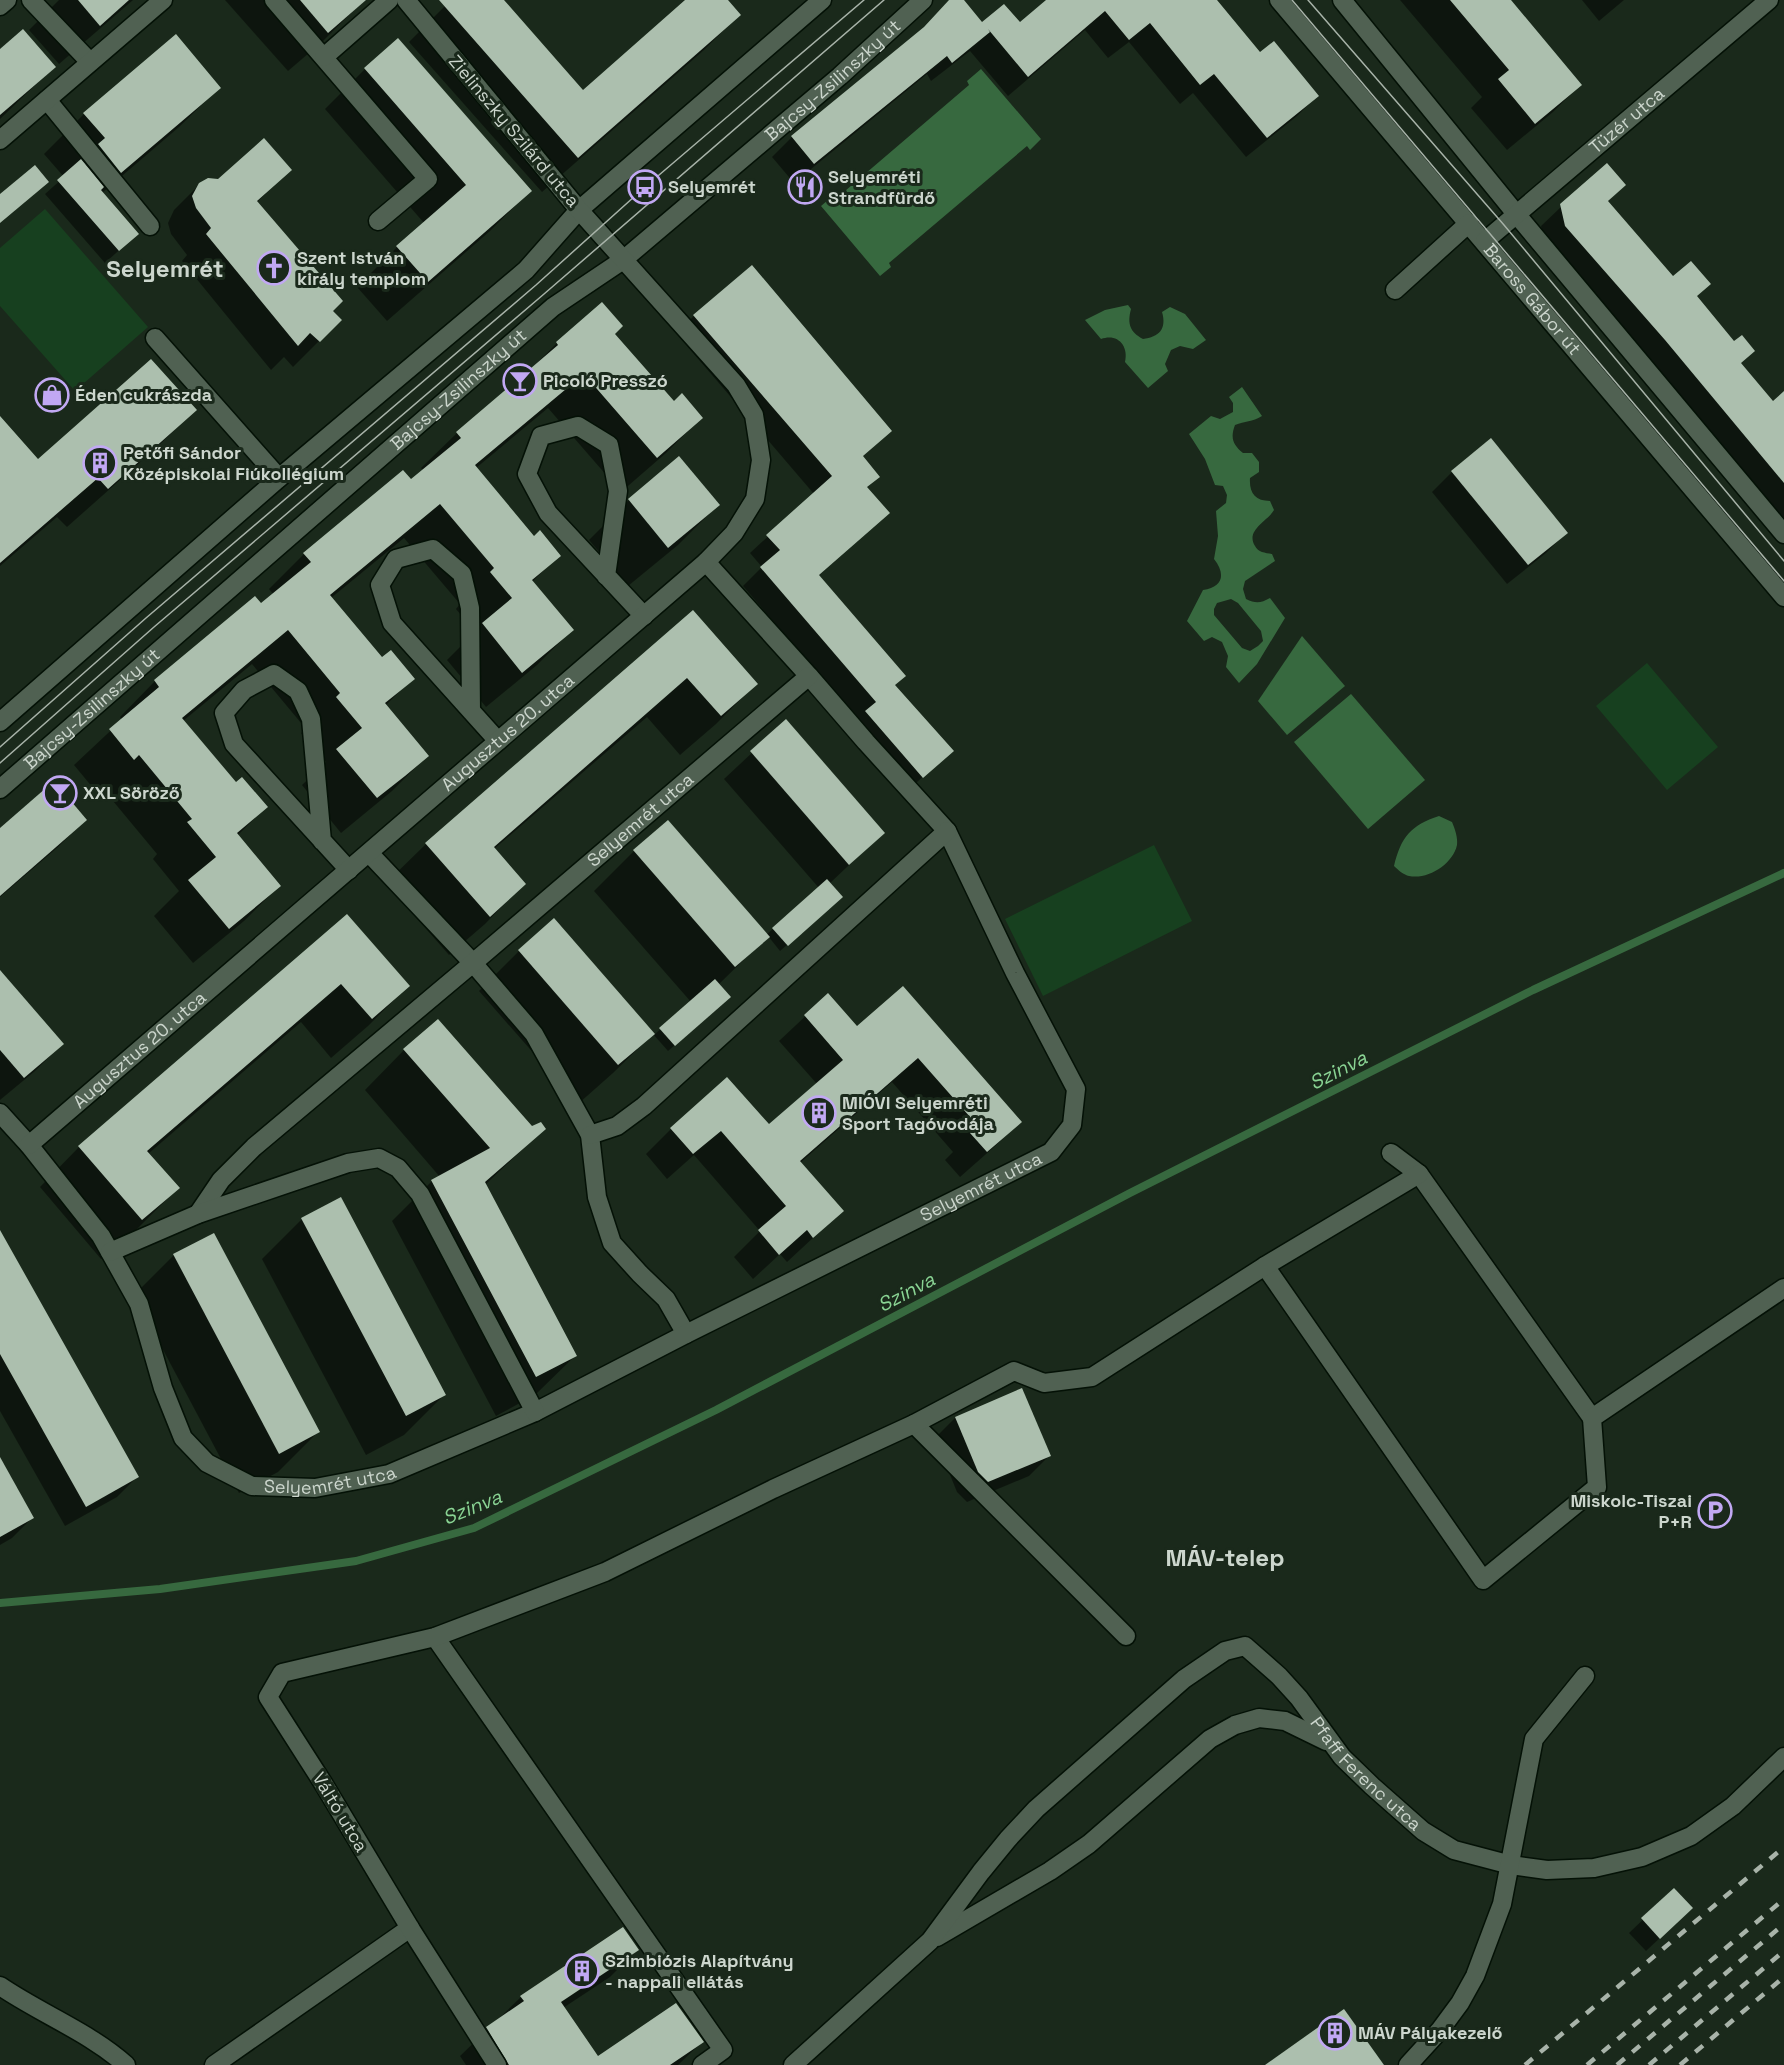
<svg xmlns="http://www.w3.org/2000/svg" width="1784" height="2065" viewBox="0 0 1784 2065" font-family="'Space Grotesk',sans-serif">
	<style>
		.green { fill: #17401f }
		.water { fill: #37693f; fill-rule: evenodd }
		.shadow { fill: #0007 }
		.lines { fill: none; stroke-linecap: round; stroke-linejoin: round }
		.stream { stroke: #37693f; stroke-width: 8 }
		.building { fill: #acbfae }
		.minor-casing { stroke: #041106; stroke-width: 21 }
		.minor { stroke: #506152; stroke-width: 18 }
		.tram { stroke: #a8b3a9; stroke-width: 1.5 }
		.rail { stroke: #a8b3a9; stroke-width: 4.5; stroke-dasharray: 10 10; stroke-linecap: butt }
		.labels { text-anchor: middle; stroke-width: 6; stroke-linejoin: round; paint-order: stroke }
		.street-label { font-size: 18px; fill: #ccd6cd; stroke: #1a291b }
		.poi-label { font-size: 18px; font-weight: bold; fill: #ccd6cd; stroke: #1a291b; text-anchor: start }
		.water-label { font-size: 20px; font-style: italic; fill: #89d393; stroke: #1a291b }
		.district-label { font-size: 24px; font-weight: bold; fill: #ccd6cd; stroke: #1a291b }
	</style>
	<rect width="100%" height="100%" fill="#1a291b"/>
	<!-- green -->
	<g class="green">
		<polygon points="45,209 148,327 75,391 0,306 0,248"/>
		<polygon points="1647,663 1718,747 1667,790 1596,706"/>
		<polygon points="1154,845 1192,921 1043,996 1005,919"/>
	</g>
	<!-- water -->
	<g class="water">
		<polygon points="981,69 1041,139 1030,150 1027,146 889,263 891,267 880,276 821,206 835,194 838,197 969,85 967,81"/>
		<path d="M1128,305l3,4c-4,15 -1,23 12,30 16,-2 24,-10 19,-27l8,-5 15,7 21,26 -13,9 -13,-3 -9,4 -6,14 3,7 -20,17 -23,-26c4,-17 -8,-29 -24,-23l-16,-19 20,-10z"/>
		<path d="M1242,387l20,29c-10,6 -17,5 -27,9 -5,13 -2,20 8,28h9l7,9v10l-9,6c-1,15 5,23 20,23l4,9c-6,11 -29,20 -19,36 3,6 10,7 17,8l3,7 -30,20 -2,8 3,10c10,5 15,4 24,-1l15,20 -28,46 -18,19 -13,-16 2,-11 -6,-14 -10,-5 -8,4 -17,-20 16,-31c20,-3 23,-16 11,-31l4,-23 -2,-25 10,-8 1,-8 -4,-9 -8,-1 -10,-26 -16,-25 22,-18 9,3 13,-7v-9l-4,-6zM1231,599l7,4 23,28 2,10 -5,5 -8,5 -8,-3 -28,-33v-6l3,-6z"/>
		<polygon points="1302,636 1345,686 1287,735 1258,701"/>
		<polygon points="1351,694 1425,780 1368,829 1294,742"/>
		<path d="M1439,816l13,6c3,7 6,16 5,23 -4,19 -29,35 -48,31 -5,-1 -11,-6 -15,-10 7,-29 17,-41 45,-50z"/>
	</g>
	<!-- shadow -->
	<g class="shadow">
		<polygon points="59,0 133,0 59,64 29,30"/>
		<polygon points="225,0 361,0 363,1 323,41 288,71"/>
		<polygon points="451,0 502,0 583,92 687,0 726,0 739,15 704,50 542,192 409,42"/>
		<polygon points="951,0 963,0 982,24 1020,24 1048,0 1216,0 1260,54 1317,96 1297,116 1246,157 1193,93 1180,104 1129,42 1108,58 1085,30 1008,96 970,51 931,81 927,74 794,183 772,157 792,137 919,33"/>
		<polygon points="1400,0 1509,0 1580,85 1553,112 1507,150 1471,108 1482,97"/>
		<polygon points="1582,0 1624,0 1599,21"/>
		<polygon points="398,41 530,191 490,231 387,321 357,287 397,247 424,223 325,109 365,69"/>
		<polygon points="0,51 54,67 0,119"/>
		<polygon points="219,88 179,127 102,193 137,234 105,263 45,194 64,177 44,154 84,114"/>
		<polygon points="290,170 256,203 331,311 340,320 293,367 284,357 271,370 182,261 187,255 171,234 168,223 174,210 200,184"/>
		<polygon points="1624,185 1607,202 1673,278 1696,297 1739,364 1784,426 1784,527 1546,246 1541,226 1562,206"/>
		<polygon points="694,316 890,431 862,457 878,477 866,488 888,513 818,576 894,686 951,751 904,794 858,720 743,586 762,567 750,553 814,494 676,333"/>
		<polygon points="613,334 674,403 701,418 666,453 621,492 548,408 476,468 534,538 559,555 532,582 572,630 537,665 486,707 447,660 475,632 456,609 460,604 404,538 331,598 382,659 413,678 385,706 427,756 392,791 341,833 302,785 326,762 301,733 306,729 252,664 183,721 236,784 266,807 237,836 279,886 244,921 193,963 154,916 179,891 153,859 157,854 103,789 98,794 74,765 122,720 120,717 155,681 274,595 269,589 304,554 424,471 421,468 457,433 528,372 557,343"/>
		<polygon points="195,410 155,449 67,527 57,517 0,566 0,418 38,462"/>
		<polygon points="1452,472 1566,533 1546,553 1507,584 1432,492"/>
		<polygon points="629,500 718,505 678,545 628,586 589,540"/>
		<polygon points="693,612 756,684 716,724 680,755 647,717 494,849 524,884 485,924 449,955 386,883 426,844"/>
		<polygon points="785,722 883,833 829,884 835,903 780,951 768,936 718,985 723,1004 668,1051 653,1034 613,1073 578,1104 479,991 519,951 554,921 654,1035 691,1002 594,891 634,851 668,822 766,935 819,888 724,779"/>
		<polygon points="85,820 58,847 0,897 0,829"/>
		<polygon points="347,917 408,986 368,1026 331,1058 301,1022 148,1154 178,1188 138,1228 101,1259 40,1187 79,1147"/>
		<polygon points="0,972 62,1044 35,1071 0,1100"/>
		<polygon points="903,988 1020,1122 994,1147 960,1177 945,1160 953,1152 892,1082 800,1163 842,1211 787,1262 780,1254 753,1279 734,1257 760,1231 694,1155 667,1179 646,1154 671,1129 768,1126 817,1084 779,1041 828,995 857,1028"/>
		<polygon points="404,1050 531,1128 544,1129 485,1185 575,1356 535,1395 496,1416 392,1221 432,1181 440,1177 365,1090"/>
		<polygon points="302,1219 444,1395 404,1435 366,1455 262,1259"/>
		<polygon points="0,1233 137,1477 117,1497 65,1526 0,1411"/>
		<polygon points="174,1255 318,1432 278,1472 239,1493 134,1295"/>
		<polygon points="1021,1390 1049,1456 1029,1476 967,1502 957,1492 935,1438 955,1418"/>
		<polygon points="0,1460 32,1518 12,1538 0,1545"/>
		<polygon points="1674,1890 1678,1921 1646,1951 1629,1933"/>
		<polygon points="637,1950 610,1977 563,2008 598,2058 702,2042 678,2065 466,2065 460,2056 521,1997"/>
	</g>
	<g class="lines">
		<!-- stream -->
		<polyline class="stream" points="0,1603 160,1589 356,1561 474,1528 716,1410 1130,1193 1533,990 1784,873"/>
	</g>
	<!-- building -->
	<g class="building">
		<polygon points="78,0 129,0 100,26"/>
		<polygon points="300,0 366,0 328,33"/>
		<polygon points="439,0 504,0 583,90 685,0 728,0 741,15 578,158"/>
		<polygon points="949,0 964,0 982,22 1004,4 1020,22 1046,0 1217,0 1260,52 1274,41 1319,96 1267,138 1214,74 1200,85 1150,23 1129,40 1105,11 1028,77 988,29 990,32 952,63 947,56 814,164 791,136 924,27"/>
		<polygon points="1450,0 1511,0 1582,85 1535,124 1498,79 1509,70"/>
		<polygon points="23,29 56,67 0,115 0,49"/>
		<polygon points="176,34 221,88 121,173 98,144 105,138 83,113"/>
		<polygon points="398,38 532,191 428,282 396,246 466,185 364,68"/>
		<polygon points="264,138 292,170 257,201 343,301 333,311 342,320 320,342 310,333 298,346 206,234 211,228 196,208 192,196 199,183 208,178 218,179"/>
		<polygon points="81,159 104,187 101,190 139,234 119,251 57,180"/>
		<polygon points="1607,163 1626,185 1608,201 1673,276 1691,261 1711,284 1697,296 1734,341 1742,335 1755,351 1741,363 1773,401 1784,391 1784,483 1665,340 1565,226 1560,204"/>
		<polygon points="35,165 49,182 0,223 0,194"/>
		<polygon points="752,265 892,431 863,456 880,477 867,487 890,513 819,575 906,676 895,685 954,751 923,778 865,711 876,702 760,567 780,550 766,535 832,476 693,315"/>
		<polygon points="602,302 623,326 615,334 674,401 682,393 703,418 657,458 584,374 475,465 534,536 540,530 561,556 532,580 574,630 522,673 482,623 512,598 490,572 494,568 440,504 330,595 382,657 391,650 415,679 385,703 429,756 405,776 377,798 336,749 362,728 336,697 340,693 288,630 182,718 236,782 242,777 268,807 237,833 281,886 229,929 188,880 216,857 187,822 192,819 139,755 134,760 109,729 159,687 154,680 255,596 261,603 311,562 303,553 403,470 411,479 461,438 456,432 558,345 556,342"/>
		<polygon points="151,359 197,410 108,489 98,478 0,563 0,416 38,459"/>
		<polygon points="1491,438 1568,533 1528,565 1451,471"/>
		<polygon points="679,456 720,505 668,548 628,499"/>
		<polygon points="693,610 758,684 721,716 687,678 494,847 526,884 490,917 425,843"/>
		<polygon points="786,719 885,833 849,865 750,751"/>
		<polygon points="54,781 87,820 0,896 0,828"/>
		<polygon points="668,820 770,937 735,967 633,850"/>
		<polygon points="827,879 843,897 788,946 772,928"/>
		<polygon points="347,914 410,986 372,1019 341,984 147,1151 180,1188 142,1220 78,1146"/>
		<polygon points="554,918 655,1034 618,1065 518,950"/>
		<polygon points="0,970 64,1044 24,1078 0,1050"/>
		<polygon points="715,979 731,997 675,1046 659,1028"/>
		<polygon points="903,986 1022,1122 987,1152 970,1133 978,1126 918,1058 800,1161 844,1211 813,1238 807,1230 779,1255 758,1230 786,1206 721,1131 693,1154 670,1128 727,1077 769,1124 843,1060 804,1015 828,993 857,1026"/>
		<polygon points="438,1019 532,1126 541,1122 546,1129 485,1182 577,1356 536,1377 431,1180 490,1148 403,1049"/>
		<polygon points="341,1197 446,1395 406,1416 301,1218"/>
		<polygon points="0,1230 139,1477 86,1507 0,1354"/>
		<polygon points="214,1233 320,1432 279,1454 173,1254"/>
		<polygon points="1022,1388 1051,1456 988,1482 978,1472 955,1417"/>
		<polygon points="0,1457 34,1518 0,1537"/>
		<polygon points="1674,1888 1693,1908 1660,1939 1641,1918"/>
		<polygon points="623,1927 639,1950 561,2002 598,2056 676,2003 704,2042 670,2065 509,2065 486,2027 524,2001 520,1996"/>
		<polygon points="1344,2009 1384,2065 1265,2065"/>
	</g>
	<g class="lines">
		<defs>
			<g id="minor">
				<polyline points="31,0 90,62"/>
				<polyline points="274,0 428,179 378,221"/>
				<path id="s1" d="M1279,0l505,597"/>
				<polyline points="1342,0 1517,215 1784,534"/>
				<polyline points="0,6 7,0"/>
				<polyline points="324,57 389,0"/>
				<polyline points="47,100 150,226"/>
				<polyline points="0,140 163,0"/>
				<path id="s2" d="M1485,241l284,-241"/>
				<polyline points="1395,290 1469,223"/>
				<polyline points="155,338 279,478"/>
				<polyline points="606,576 618,491 609,445 578,426 541,436 527,474 548,513 644,616"/>
				<polyline points="471,711 470,608 462,574 433,549 396,559 380,585 392,623 498,741"/>
				<polyline points="0,722 279,478 526,270 579,210 822,0"/>
				<path id="s3" d="M0,789l553,-482 70,-47 217,-184 83,-76"/>
				<polyline points="322,841 311,719 298,691 274,674 244,690 224,713 234,744 349,870"/>
				<polyline points="369,853 473,963 534,1034 590,1135 597,1197 612,1243 640,1274 666,1299 686,1334"/>
				<path id="s4" d="M0,1113l29,32 72,91 38,68 24,84 20,50 24,25 45,23 63,2 74,-14 146,-62 151,-78 365,-182 21,-27 4,-36 -61,-116 -68,-142 -81,-89 -57,-66 -103,-114"/>
				<polyline points="590,1135 617,1126 644,1106 947,831"/>
				<path id="s5" d="M29,1145l677,-583 28,-29 21,-34 6,-39 -7,-45 -18,-30 -157,-175 -173,-210"/>
				<polyline points="1391,1153 1419,1174 1592,1418"/>
				<path id="s6" d="M198,1214l23,-34 33,-33 219,-184 336,-287"/>
				<polyline points="110,1252 198,1214 348,1163 379,1158 398,1168 420,1194 535,1412"/>
				<polyline points="1265,1266 1483,1580 1597,1487 1592,1418 1784,1288"/>
				<polyline points="914,1424 1126,1636"/>
				<polyline points="435,1637 723,2050 702,2065"/>
				<polyline points="937,1937 1050,1871 1089,1844 1210,1739 1235,1725 1259,1718 1285,1721 1326,1741"/>
				<path d="M0,1986c41,28 89,46 126,79"/>
				<polyline points="214,2065 410,1928"/>
				<polyline points="497,2065 410,1928 323,1783 268,1697 282,1673 435,1637 605,1572 773,1489 914,1424 1014,1371 1044,1383 1092,1377 1265,1266 1419,1174"/>
				<path id="s7" d="M793,2065l137,-124 51,-69 27,-33 28,-30 148,-130 41,-28 20,-5 34,30 20,22 43,59 30,29 51,45 31,19 57,15 36,5 47,-2 48,-11 49,-21 42,-30 51,-49"/>
				<polyline points="1408,2065 1440,2030 1460,2003 1475,1976 1502,1904 1534,1739 1585,1676"/>
			</g>
		</defs>
		<!-- minor casing -->
		<use href="#minor" class="minor-casing"/>
		<!-- minor -->
		<use href="#minor" class="minor"/>
		<!-- tram -->
		<g class="tram">
			<polyline points="1292,0 1784,581"/>
			<polyline points="1308,0 1504,225 1784,561"/>
			<polyline points="0,747 146,618 536,285 645,187 864,0"/>
			<polyline points="0,763 154,627 544,294 884,0"/>
		</g>
		<!-- rail -->
		<g class="rail">
			<polyline points="1525,2065 1784,1847"/>
			<polyline points="1587,2065 1784,1899"/>
			<polyline points="1617,2065 1784,1924"/>
			<polyline points="1649,2065 1784,1951"/>
			<polyline points="1680,2065 1784,1977"/>
		</g>
	</g>
	<!-- icons -->
	<defs>
		<symbol id="bus-ring" viewBox="-11 -11 22 22"><circle r="9.5" fill="#1a291b" stroke="#c1a8f3" stroke-width="1.5"/><path d="M-5-6H5V4H4V6H2V4H-2V6H-4V4H-5ZM-3.5-4V0h7V-4ZM-3.5 1.2v1.5H-2V1.2ZM2 1.2v1.5H3.5V1.2Z" fill="#c1a8f3"/></symbol>
		<symbol id="restaurant-ring" viewBox="-11 -11 22 22"><circle r="9.5" fill="#1a291b" stroke="#c1a8f3" stroke-width="1.5"/><path d="M-5-6h1v4h1v-4h1v4h1v-4h1v5L-1.5 .5V6h-2V.5L-5-1ZM5-6V6H3V1.5H1.5Q1.5-4 5-6Z" fill="#c1a8f3"/></symbol>
		<symbol id="church-ring" viewBox="-11 -11 22 22"><circle r="9.5" fill="#1a291b" stroke="#c1a8f3" stroke-width="1.5"/><path d="M-1.2-6h2.4v3.5h3.3v2.4h-3.3V6h-2.4V-.1h-3.3v-2.4h3.3Z" fill="#c1a8f3"/></symbol>
		<symbol id="bar-ring" viewBox="-11 -11 22 22"><circle r="9.5" fill="#1a291b" stroke="#c1a8f3" stroke-width="1.5"/><path d="M-6-5H6L.8 .8V4.5H3.5V6h-7V4.5H-.8V.8Z" fill="#c1a8f3"/></symbol>
		<symbol id="shop-ring" viewBox="-11 -11 22 22"><circle r="9.5" fill="#1a291b" stroke="#c1a8f3" stroke-width="1.5"/><path d="M-5-2.5h2.3a2.7 3.5 0 0 1 5.4 0H5L5.5 6h-11ZM-1.5-2.5h3a1.5 2.3 0 0 0-3 0Z" fill="#c1a8f3"/></symbol>
		<symbol id="building-ring" viewBox="-11 -11 22 22"><circle r="9.5" fill="#1a291b" stroke="#c1a8f3" stroke-width="1.5"/><path d="M-4-6H4V6H1V3H-1V6H-4ZM-2.5-4.3h1.7v1.8h-1.7ZM.8-4.3h1.7v1.8H.8ZM-2.5-1h1.7V.8h-1.7ZM.8-1h1.7V.8H.8Z" fill="#c1a8f3"/></symbol>
		<symbol id="parking-ring" viewBox="-11 -11 22 22"><circle r="9.5" fill="#1a291b" stroke="#c1a8f3" stroke-width="1.5"/><path d="M-3.5-5.5H1a3.5 3.5 0 0 1 0 7H-1V5.5H-3.5ZM-1-3.4V-.6H.8a1.4 1.4 0 0 0 0-2.8Z" fill="#c1a8f3"/></symbol>
	</defs>
	<g fill-rule="evenodd">
		<use href="#bus-ring" x="626" y="168" width="38" height="38"/>
		<use href="#restaurant-ring" x="786" y="168" width="38" height="38"/>
		<use href="#church-ring" x="255" y="249" width="38" height="38"/>
		<use href="#bar-ring" x="501" y="362" width="38" height="38"/>
		<use href="#shop-ring" x="33" y="376" width="38" height="38"/>
		<use href="#building-ring" x="81" y="444" width="38" height="38"/>
		<use href="#bar-ring" x="41" y="774" width="38" height="38"/>
		<use href="#building-ring" x="800" y="1094" width="38" height="38"/>
		<use href="#parking-ring" x="1696" y="1492" width="38" height="38"/>
		<use href="#building-ring" x="563" y="1952" width="38" height="38"/>
		<use href="#building-ring" x="1316" y="2014" width="38" height="38"/>
	</g>
	<g class="labels">
		<!-- street labels -->
		<g class="street-label">
			<text dy="6" stroke="none"><textPath href="#s3" startOffset="1094">Bajcsy-Zsilinszky út</textPath></text>
			<text dy="6" stroke="none"><textPath href="#s2" startOffset="186">Tüzér utca</textPath></text>
			<text transform="translate(514 131) rotate(50)" y="6">Zielinszky Szilárd utca</text>
			<text dy="6" stroke="none"><textPath href="#s1" startOffset="392">Baross Gábor út</textPath></text>
			<text dy="6" stroke="none"><textPath href="#s3" startOffset="608">Bajcsy-Zsilinszky út</textPath></text>
			<text dy="6" stroke="none"><textPath href="#s3" startOffset="122">Bajcsy-Zsilinszky út</textPath></text>
			<text dy="6" stroke="none"><textPath href="#s5" startOffset="632">Augusztus 20. utca</textPath></text>
			<text dy="6" stroke="none"><textPath href="#s6" startOffset="594">Selyemrét utca</textPath></text>
			<text dy="6" stroke="none"><textPath href="#s5" startOffset="146">Augusztus 20. utca</textPath></text>
			<text dy="6" stroke="none"><textPath href="#s4" startOffset="1260">Selyemrét utca</textPath></text>
			<text dy="6" stroke="none"><textPath href="#s4" startOffset="542">Selyemrét utca</textPath></text>
			<text dy="6" stroke="none"><textPath href="#s7" startOffset="798">Pfaff Ferenc utca</textPath></text>
			<text transform="translate(340 1812) rotate(59)" y="6">Váltó utca</text>
		</g>
		<!-- poi labels -->
		<g class="poi-label">
			<text x="828" y="183">Selyemréti<tspan x="828" dy="21">Strandfürdő</tspan></text>
			<text x="668" y="193">Selyemrét</text>
			<text x="297" y="264">Szent István<tspan x="297" dy="21">király templom</tspan></text>
			<text x="543" y="387">Picoló Presszó</text>
			<text x="75" y="401">Éden cukrászda</text>
			<text x="123" y="459">Petőfi Sándor<tspan x="123" dy="21">Középiskolai Fiúkollégium</tspan></text>
			<text x="83" y="799">XXL Söröző</text>
			<text x="842" y="1109">MIÓVI Selyemréti<tspan x="842" dy="21">Sport Tagóvodája</tspan></text>
			<text x="1692" y="1507" text-anchor="end">Miskolc-Tiszai<tspan x="1692" dy="21">P+R</tspan></text>
			<text x="605" y="1967">Szimbiózis Alapítvány<tspan x="605" dy="21">- nappali ellátás</tspan></text>
			<text x="1358" y="2039">MÁV Pályakezelő</text>
		</g>
		<!-- water labels -->
		<g class="water-label">
			<text transform="translate(1338 1070) rotate(-27)" y="7">Szinva</text>
			<text transform="translate(906 1292) rotate(-28)" y="7">Szinva</text>
			<text transform="translate(472 1507) rotate(-22)" y="7">Szinva</text>
		</g>
		<!-- district labels -->
		<g class="district-label">
			<text x="165" y="277">Selyemrét</text>
			<text x="1225" y="1566">MÁV-telep</text>
		</g>
	</g>
</svg>
